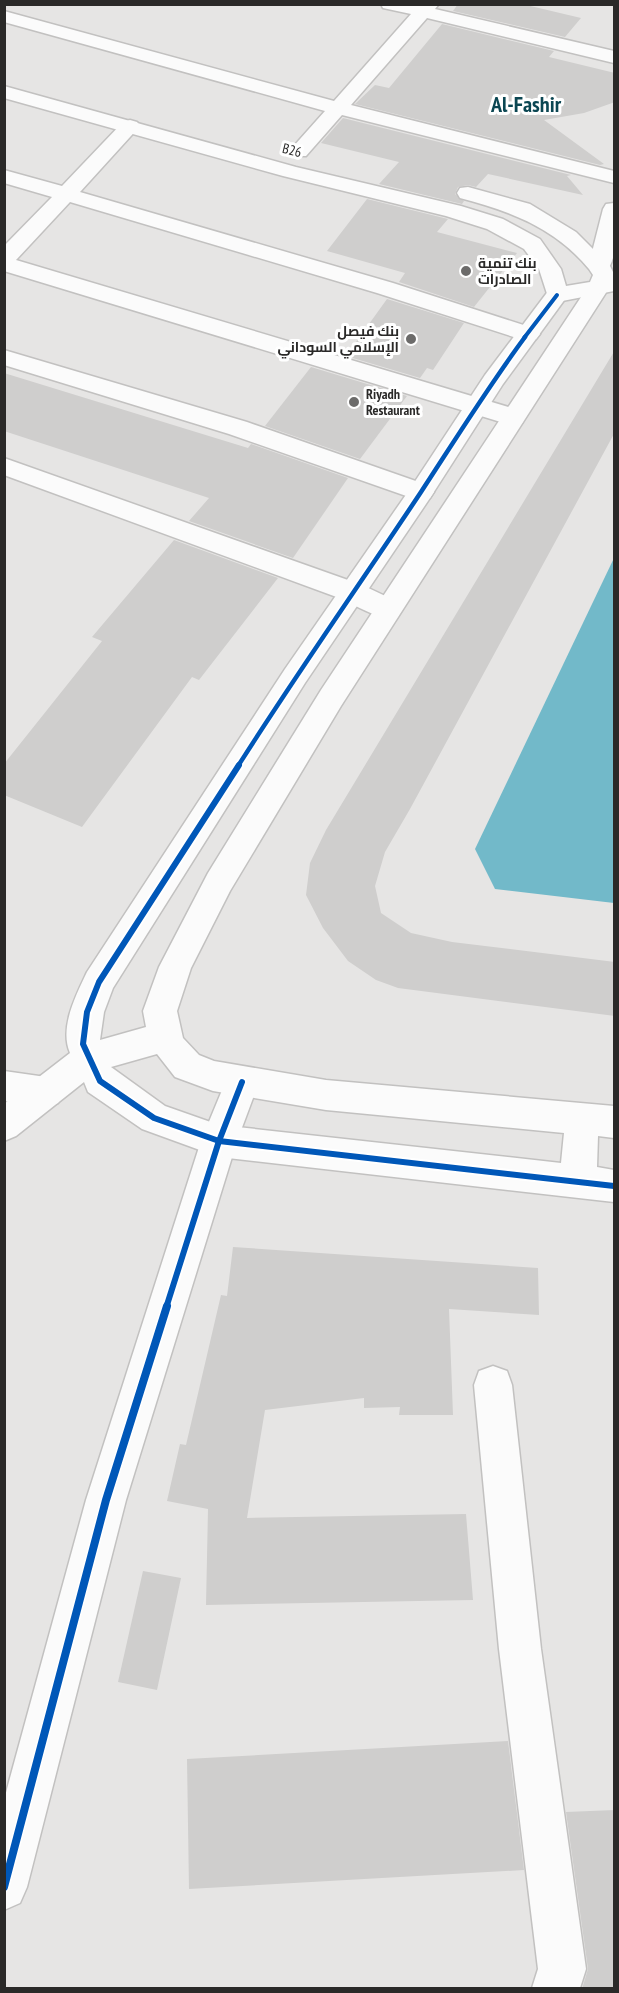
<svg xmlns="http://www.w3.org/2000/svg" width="619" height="1993" viewBox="0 0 619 1993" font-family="'PT Sans Narrow',Cairo,sans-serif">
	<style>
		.water { fill: #72b9c9 }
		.building { fill: #cfcecd }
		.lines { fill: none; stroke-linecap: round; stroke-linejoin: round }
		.minor-casing { stroke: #c2c1c0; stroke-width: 3 }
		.tertiary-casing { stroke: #c2c1c0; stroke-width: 3 }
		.trunk-casing { stroke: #c2c1c0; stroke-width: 3 }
		.minor { fill: #fbfbfb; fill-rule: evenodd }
		.tertiary { fill: #fbfbfb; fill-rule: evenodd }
		.trunk { fill: #fbfbfb; fill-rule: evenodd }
		.cycleway-far3-casing { stroke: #fff; stroke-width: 6 }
		.cycleway-far2-casing { stroke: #fff; stroke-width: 8 }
		.cycleway-far1-casing { stroke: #fff; stroke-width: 10 }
		.cycleway-casing { stroke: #fff; stroke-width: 11 }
		.cycleway-far3 { stroke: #0057b8; stroke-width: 4 }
		.cycleway-far2 { stroke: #0057b8; stroke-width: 4.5 }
		.cycleway-far1 { stroke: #0057b8; stroke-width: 6 }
		.cycleway { stroke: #0057b8; stroke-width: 8 }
		.poi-dot { fill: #6c6b6a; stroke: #fff; stroke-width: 2 }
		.labels { text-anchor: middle; stroke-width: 6; stroke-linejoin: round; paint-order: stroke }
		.far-street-label { font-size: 14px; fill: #2a2928; stroke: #fff }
		.far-poi-label { font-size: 14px; font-weight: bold; fill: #2a2928; stroke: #fff; text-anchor: start }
		.far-town-label { font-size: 22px; font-weight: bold; fill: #0b4652; stroke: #fff }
	</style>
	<rect width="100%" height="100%" fill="#e6e5e4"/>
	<!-- water -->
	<polygon class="water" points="614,558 614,903 495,889 475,849"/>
	<!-- building -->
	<g class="building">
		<polygon points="458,4 522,4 581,18 565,37 453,11"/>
		<polygon points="442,24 554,51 549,57 615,73 615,102 584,113 544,120 604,164 600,165 355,104 375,85 389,88"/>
		<polygon points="343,118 571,175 567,176 583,195 488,174 476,187 468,185 458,187 455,194 464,201 462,204 379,184 399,162 321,143"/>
		<polygon points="367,199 448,219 437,232 517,253 474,307 399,282 405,273 327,251"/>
		<polygon points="387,299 464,323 433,370 427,368 420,378 346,356"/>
		<polygon points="615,350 615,432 410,809 385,852 375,886 381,913 411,933 452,942 615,962 615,1016 398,988 376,980 348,961 323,928 306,895 310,863 326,830"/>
		<polygon points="311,367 407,396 360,459 265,426"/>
		<polygon points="4,373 248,448 251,444 348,478 293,558 189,521 209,498 4,431"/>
		<polygon points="174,540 278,578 199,680 192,677 82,827 4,795 4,764 102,641 92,637"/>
		<polygon points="233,1247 538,1268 539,1315 449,1309 453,1415 399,1415 400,1407 364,1408 364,1398 265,1410 247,1518 466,1514 473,1600 206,1605 208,1509 167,1501 180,1444 186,1445 221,1295 227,1296"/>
		<polygon points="143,1571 181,1578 157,1690 118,1682"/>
		<polygon points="508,1741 524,1870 189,1889 187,1759"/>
		<polygon points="615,1810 615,1989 582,1989 588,1969 566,1812"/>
	</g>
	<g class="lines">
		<defs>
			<g id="minor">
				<polygon points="381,4 439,4 435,9 614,51 614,63 427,18 351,105 614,171 614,183 342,115 306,156 292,156 289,152 292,148 325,111 4,22 4,11 334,101 411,14 383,8"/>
				<polygon points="130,120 137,122 140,126 80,192 393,283 536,329 540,334 536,339 520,339 377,293 70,202 16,260 522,411 525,417 522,423 513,425 504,423 4,271 4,246 52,197 4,183 4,170 62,186 123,122"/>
				<path d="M614,203c2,18 5,50 -6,66h-16l-3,-5 14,-55 3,-5z"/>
				<polygon points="4,350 247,422 430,486 434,492 430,498 421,501 412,498 229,434 4,365"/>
				<path d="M4,458l358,127 36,17 4,7 -4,7c-19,5 -39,-9 -56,-17l-338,-124z"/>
				<polygon points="242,1067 254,1071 259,1082 237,1141 126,1500 27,1887 20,1903 4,1910 4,1800 86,1500 201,1141 230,1071"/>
				<polygon points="4,1071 46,1077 58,1081 63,1092 58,1103 46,1107 4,1101"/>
				<polygon points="493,1366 507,1371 512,1385 541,1649 586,1969 580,1988 532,1988 538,1969 499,1649 474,1385 479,1371"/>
			</g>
			<path id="tertiary" d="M598,281l8,2 3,5 -268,418 -111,185 -39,77 -14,43 6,27 16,17 15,6 112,19 288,26v32l-16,-2 -1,31 17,3v32l-395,-45 -77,-28 -54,-37 -4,-10 -68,54 -12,5v-37l66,-51c-11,-25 6,-58 17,-81l198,-303 127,-183 73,-111 64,-85h16l3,5 -65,89 -73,114 -125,185 -192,305 -9,24 -4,28 46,-13 -3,-16 16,-44 49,-94 113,-183 266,-402 3,-5zM157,1054l18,23 38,14 113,19 238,23 -3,30 -342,-38 -54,-19 -54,-39z"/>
			<path id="trunk" d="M4,86l292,81 165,39 42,13 37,20 21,30 5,17 24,-4 3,-7 -4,-6c-34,-41 -79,-58 -129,-71l-3,-5 3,-5 8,-1 62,17 46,28 34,34 4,8v17l-57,11 -8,-2 -10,-31 -15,-20 -37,-20 -41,-13 -163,-40 -279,-78z"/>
		</defs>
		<!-- minor casing -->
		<use href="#minor" class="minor-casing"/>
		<!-- tertiary casing -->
		<use href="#tertiary" class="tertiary-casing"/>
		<!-- trunk casing -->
		<use href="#trunk" class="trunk-casing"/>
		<!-- minor -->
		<use href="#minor" class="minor"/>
		<!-- tertiary -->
		<use href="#tertiary" class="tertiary"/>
		<!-- trunk -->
		<use href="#trunk" class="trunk"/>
		<defs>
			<polyline id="cycleway-far3" points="524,338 557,295"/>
			<path id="cycleway-far2" d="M238,766c59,-93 122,-182 183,-274 34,-52 67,-105 104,-155"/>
			<g id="cycleway-far1">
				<polyline points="239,765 99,982 87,1012 83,1044 100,1081 154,1118 219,1141 614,1186"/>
				<polyline points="166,1308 219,1141 242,1082"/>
			</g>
			<polyline id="cycleway" points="4,1887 106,1500 167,1306"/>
		</defs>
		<!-- cycleway-far3 casing -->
		<use href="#cycleway-far3" class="cycleway-far3-casing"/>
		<!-- cycleway-far2 casing -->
		<use href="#cycleway-far2" class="cycleway-far2-casing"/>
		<!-- cycleway-far1 casing -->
		<use href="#cycleway-far1" class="cycleway-far1-casing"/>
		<!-- cycleway casing -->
		<use href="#cycleway" class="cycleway-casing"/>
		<!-- cycleway-far3 -->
		<use href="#cycleway-far3" class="cycleway-far3"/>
		<!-- cycleway-far2 -->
		<use href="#cycleway-far2" class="cycleway-far2"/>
		<!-- cycleway-far1 -->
		<use href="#cycleway-far1" class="cycleway-far1"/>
		<!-- cycleway -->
		<use href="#cycleway" class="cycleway"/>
	</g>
	<!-- markers -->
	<g class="poi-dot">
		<circle cx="466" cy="271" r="6"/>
		<circle cx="411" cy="339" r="6"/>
		<circle cx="354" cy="402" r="6"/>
	</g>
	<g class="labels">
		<!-- far-street labels -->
		<g class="far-street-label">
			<text transform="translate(292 150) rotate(14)" y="5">B26</text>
		</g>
		<!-- far-poi labels -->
		<g class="far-poi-label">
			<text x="478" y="268">بنك تنمية<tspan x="478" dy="16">الصادرات</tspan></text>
			<text x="399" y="336" text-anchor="end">بنك فيصل<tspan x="399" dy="16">الإسلامي السوداني</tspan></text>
			<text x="366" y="399">Riyadh<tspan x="366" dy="16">Restaurant</tspan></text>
		</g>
		<!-- far-town labels -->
		<g class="far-town-label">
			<text x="526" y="112">Al-Fashir</text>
		</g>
	</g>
	<!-- border -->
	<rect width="619" height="1993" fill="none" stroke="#2a2928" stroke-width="12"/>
</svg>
